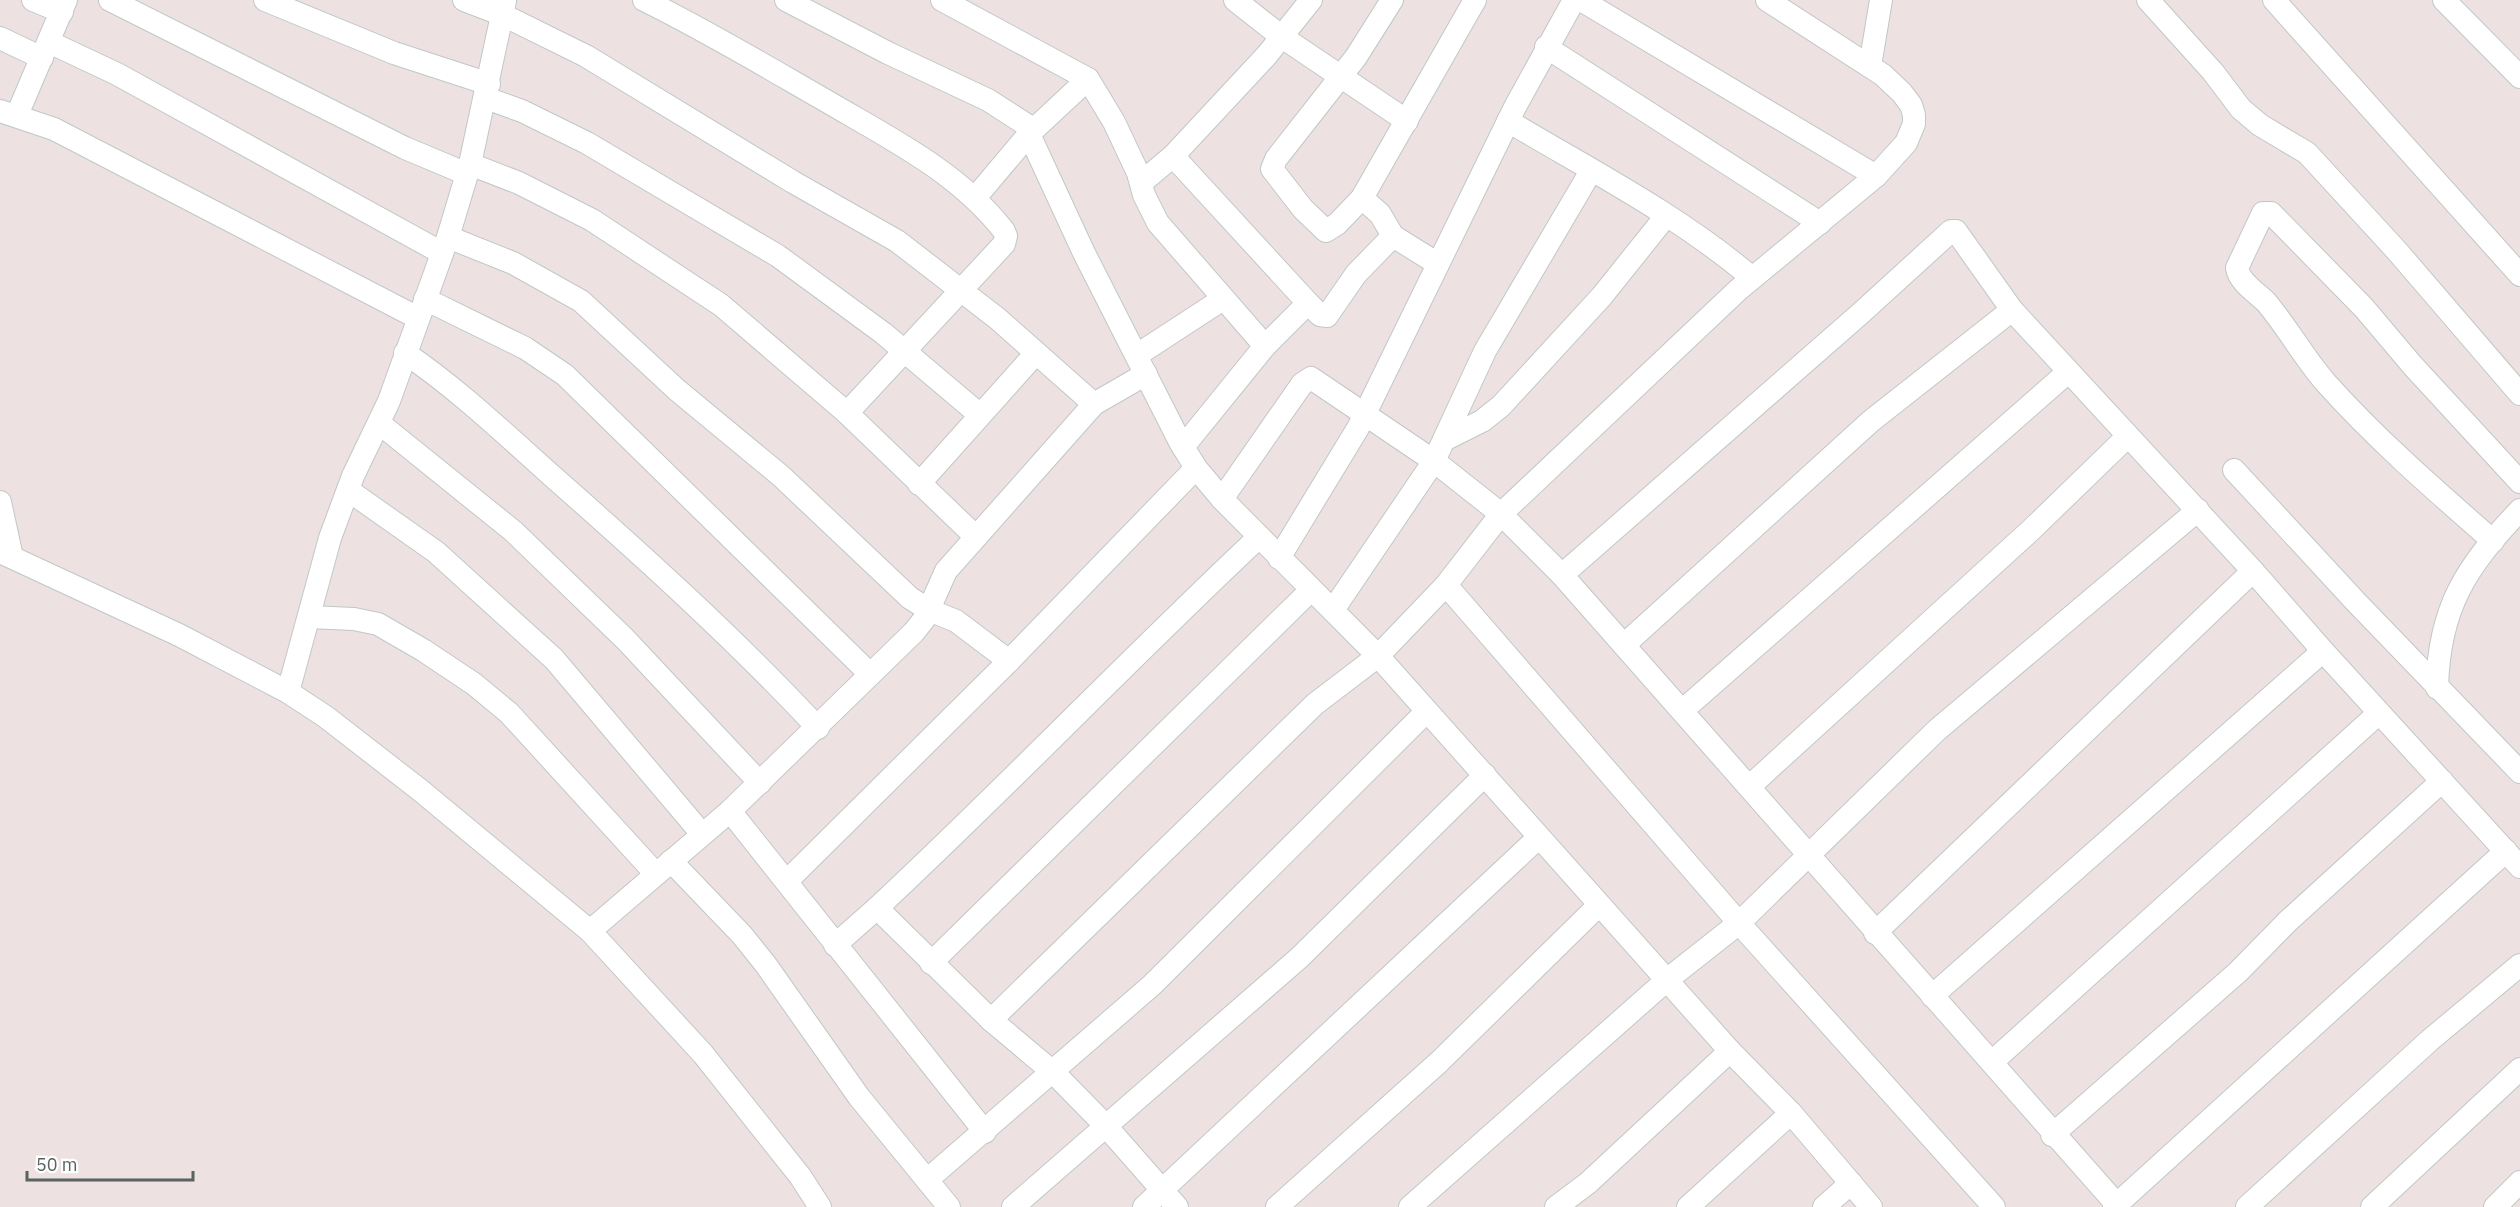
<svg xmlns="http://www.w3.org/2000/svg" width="2520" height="1207" viewBox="0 0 2520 1207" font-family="'IBM Plex Sans',sans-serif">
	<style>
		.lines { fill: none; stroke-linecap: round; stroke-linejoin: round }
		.minor-casing { stroke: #c0c8c7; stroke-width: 24 }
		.minor { stroke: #fff; stroke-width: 22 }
	</style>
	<rect width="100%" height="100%" fill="#ede1e1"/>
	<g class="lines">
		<defs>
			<g id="minor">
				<polyline points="33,0 62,12"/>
				<polyline points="110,0 405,148 467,174"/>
				<polyline points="265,0 394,53 489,84"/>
				<polyline points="464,0 503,15 586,56 793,182 897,241 998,319 1094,404"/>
				<path d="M644,0c63,31 123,67 184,102 63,37 130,70 176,129l2,5 -2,8 -157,169"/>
				<polyline points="786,0 888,53 988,100 1033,129"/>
				<polyline points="942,0 1088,79 1114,122 1138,173 1144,195 1158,223 1265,346"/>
				<polyline points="1235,0 1282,37 1407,121"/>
				<polyline points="1581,0 1876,176"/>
				<polyline points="2148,0 2213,72 2241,109 2260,125 2307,153 2397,251 2520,394"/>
				<polyline points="2274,0 2520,275"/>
				<polyline points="2444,0 2520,77"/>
				<polyline points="0,38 42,58"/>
				<polyline points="49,42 117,74 442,253"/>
				<polyline points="1546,47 1820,223"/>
				<polyline points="1870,66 1881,0"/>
				<polyline points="486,98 522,111 587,143 778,256 883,333 980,415"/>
				<polyline points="0,111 54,129 418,318"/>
				<polyline points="17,115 66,0"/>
				<path d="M1508,121c82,49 170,94 243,156"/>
				<polyline points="1029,134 1084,253 1180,442 1196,468 1222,499 1378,656 1730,1051 1791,1113 1871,1207"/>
				<polyline points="470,164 519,183 592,220 721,305 847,413 976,537"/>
				<polyline points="1142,182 1173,156"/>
				<polyline points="975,198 1029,134 1088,79"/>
				<polyline points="1362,198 1337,224 1326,231 1303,209 1272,169 1276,159 1356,57 1392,0"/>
				<polyline points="1393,236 1380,214 1362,198 1475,0"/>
				<polyline points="448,237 513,263 581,301 677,390 781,476 910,598 929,610 956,621 1009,661"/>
				<polyline points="425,299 525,348 565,375 870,674"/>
				<polyline points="1308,303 1173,156 1267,55 1311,0"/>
				<path d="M405,353c53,36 99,80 146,122 92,81 183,163 267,253"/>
				<polyline points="1137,355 1223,299"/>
				<polyline points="379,423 513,531 625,639 760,783"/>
				<polyline points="1444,440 1482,421 1501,406 1602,296 1666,216"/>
				<polyline points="1183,447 1265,346 1308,303 1320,315 1327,316 1356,274 1393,236 1438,264"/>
				<polyline points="2234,470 2356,602 2520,772"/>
				<polyline points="919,484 1036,353"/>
				<polyline points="348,490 436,552 554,659 702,834"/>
				<polyline points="1222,499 1302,384 1311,378 1434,461 1501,514 1562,575 2119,1207"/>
				<polyline points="0,502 12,557"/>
				<path d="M2493,541c-57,-50 -116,-101 -167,-158 -22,-25 -38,-55 -60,-81 -9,-9 -27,-20 -29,-34l26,-55h8l93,95 49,58 107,116"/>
				<polyline points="0,552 179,635 288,692 326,717 420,790 590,931 703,1054 800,1176 820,1207"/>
				<polyline points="1279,558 1358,428 1515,107 1574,0"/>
				<polyline points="1562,575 1861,313 1951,231 1956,231 2012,310 2253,571 2323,651 2520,867"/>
				<polyline points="1446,585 1739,923 1994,1207"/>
				<polyline points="1333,610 1434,461 1485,351 1591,171"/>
				<polyline points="309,617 354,619 378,624 423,650 474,684 509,713 656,874"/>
				<polyline points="1624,645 1871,421 2012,310"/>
				<path d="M2437,688c2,-81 29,-121 83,-178"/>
				<polyline points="288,692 330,538 353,476 389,401 448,237 470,164 505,1"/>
				<polyline points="1683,710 2068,372"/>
				<polyline points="1750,786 2031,530 2127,437"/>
				<polyline points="730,811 985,1132"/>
				<polyline points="671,861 742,935 766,965 859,1097 949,1207"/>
				<polyline points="787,881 1009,661 1196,468"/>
				<polyline points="590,931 730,811 914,632 925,618 946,571 1094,404 1146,374"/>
				<polyline points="1875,933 2253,571"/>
				<polyline points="835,945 877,908"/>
				<polyline points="931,963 1311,590"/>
				<polyline points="1932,996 2323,651"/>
				<polyline points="991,1020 1315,704 1378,656 1446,585 1501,514 1738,290 1876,176 1906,143 1914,124 1914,115 1911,105 1902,93 1883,75 1767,0"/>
				<polyline points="1992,1062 2379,713"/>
				<polyline points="2052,1135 2238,972 2288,921 2442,781"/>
				<polyline points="927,1180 1152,985 1426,712"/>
				<polyline points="1013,1207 1299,958 1485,775"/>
				<polyline points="1144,1207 1538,838"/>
				<path d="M1177,1207l-72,-82 -51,-52 -63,-53 -114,-112c130,-121 252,-249 382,-371"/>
				<polyline points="1277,1207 1439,1062 1599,905"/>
				<polyline points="1410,1207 1668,979 1739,923 1937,730 2198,510"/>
				<polyline points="1556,1207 1588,1183 1730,1051"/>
				<polyline points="1688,1207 1791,1113"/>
				<polyline points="1824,1207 1851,1183"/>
				<polyline points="2114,1207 2506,851"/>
				<polyline points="2247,1207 2430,1040 2520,965"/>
				<polyline points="2372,1207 2520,1069"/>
				<polyline points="2495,1207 2520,1182"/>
			</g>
		</defs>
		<!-- minor casing -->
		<use href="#minor" class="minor-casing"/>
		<!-- minor -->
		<use href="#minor" class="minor"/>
	</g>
	<!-- scale -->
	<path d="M27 1171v9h166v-9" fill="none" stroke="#596361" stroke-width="3"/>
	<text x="36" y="1171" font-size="18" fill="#596361" stroke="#ffffff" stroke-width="4.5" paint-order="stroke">50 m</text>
</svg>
